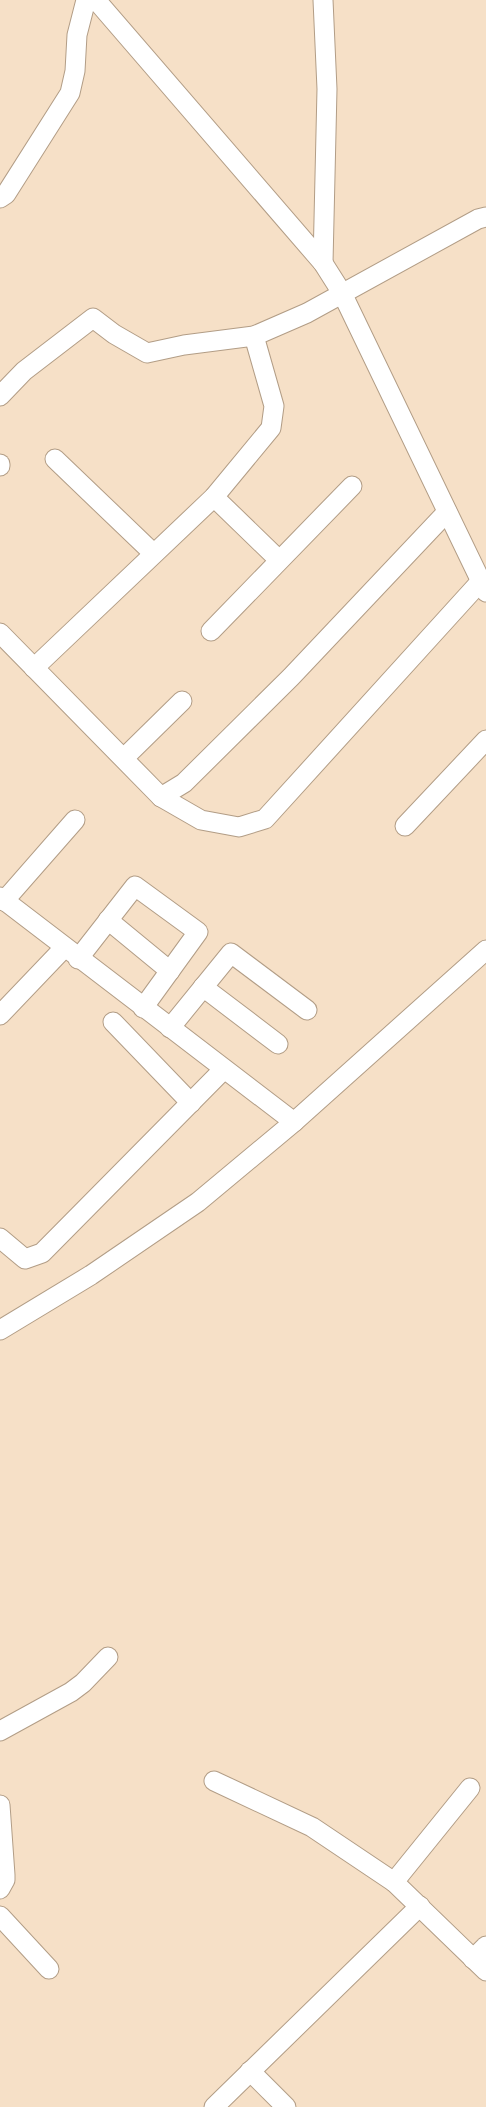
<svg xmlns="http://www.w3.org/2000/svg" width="486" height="2107" viewBox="0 0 486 2107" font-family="'Playfair Display',serif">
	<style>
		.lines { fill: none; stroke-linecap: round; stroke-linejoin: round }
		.minor-casing { stroke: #b29d86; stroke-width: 21 }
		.minor { stroke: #fff; stroke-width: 19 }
	</style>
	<rect width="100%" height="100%" fill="#f6e0c7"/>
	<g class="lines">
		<defs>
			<g id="minor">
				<polyline points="96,0 323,263 342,293 486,592"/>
				<polyline points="0,198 6,194 70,93 75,71 77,35 86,0"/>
				<polyline points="323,263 327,89 323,0"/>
				<polyline points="0,396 24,371 93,318 114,334 147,353 184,345 254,336 307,313 478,219 486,217"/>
				<polyline points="55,459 153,553"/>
				<polyline points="0,464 0,466"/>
				<polyline points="214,497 278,559"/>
				<polyline points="211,631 352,486"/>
				<polyline points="0,633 161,797 201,820 239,827 265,819 481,581"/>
				<polyline points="34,668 214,497 271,428 274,406 254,336"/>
				<polyline points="125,757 182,701"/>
				<polyline points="161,797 184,783 291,677 447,512"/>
				<polyline points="405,826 486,740"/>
				<polyline points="0,897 294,1122"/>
				<polyline points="4,901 75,820"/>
				<polyline points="108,920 170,971"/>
				<polyline points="78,959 135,886 198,932 143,1008"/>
				<polyline points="203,987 278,1044"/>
				<polyline points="0,1015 64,948"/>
				<polyline points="113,1022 191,1103"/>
				<polyline points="170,1028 231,953 307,1010"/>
				<polyline points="0,1238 25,1259 42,1253 224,1069"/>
				<polyline points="0,1330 91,1275 198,1202 294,1122 486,950"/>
				<polyline points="0,1731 71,1692 83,1683 108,1657"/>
				<polyline points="214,1781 312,1827 394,1882 486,1971"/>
				<polyline points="0,1805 5,1875 5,1880 0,1889"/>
				<polyline points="394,1882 470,1788"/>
				<polyline points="0,1916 49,1969"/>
				<polyline points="473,1959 486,1946"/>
				<polyline points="250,2071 286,2107"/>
				<polyline points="214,2107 420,1906"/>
			</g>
		</defs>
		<!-- minor casing -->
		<use href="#minor" class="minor-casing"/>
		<!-- minor -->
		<use href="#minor" class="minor"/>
	</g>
</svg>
